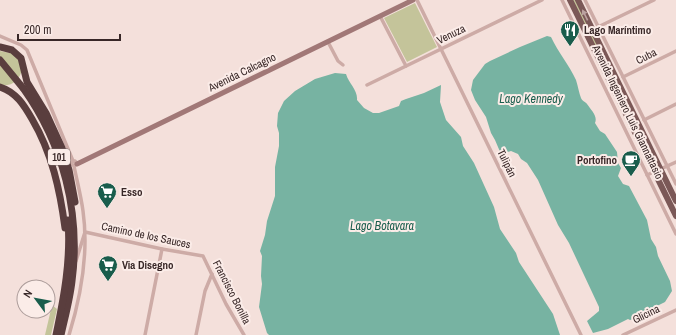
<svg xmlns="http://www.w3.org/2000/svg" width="676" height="335" viewBox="0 0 676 335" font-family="'Archivo Narrow',sans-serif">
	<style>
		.green { fill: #c4c49a }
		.water { fill: #77b3a2 }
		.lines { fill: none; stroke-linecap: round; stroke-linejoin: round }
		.street { stroke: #cdaba6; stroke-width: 3.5 }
		.secondary { stroke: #a17877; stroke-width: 5 }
		.primary { stroke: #7b5857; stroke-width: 6 }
		.highway { stroke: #5a3e3e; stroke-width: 7 }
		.highway-bridge { stroke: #5a3e3e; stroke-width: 7 }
		.oneway { fill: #bba2a0 }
		.labels { text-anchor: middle; stroke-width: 4; stroke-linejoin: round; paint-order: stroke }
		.shield { fill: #fbece8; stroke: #726261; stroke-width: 1 }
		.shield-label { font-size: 10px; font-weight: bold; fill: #382727 }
		.poi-label { font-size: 11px; font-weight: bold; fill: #382727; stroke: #fbece8; text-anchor: start }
		.street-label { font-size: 11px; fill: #382727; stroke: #fbece8 }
		.water-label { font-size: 12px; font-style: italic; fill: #195d4c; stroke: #fbece8 }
	</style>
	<rect width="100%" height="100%" fill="#f4e0db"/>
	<!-- green -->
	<g class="green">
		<polygon points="572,0 576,0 658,167 656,169"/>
		<polygon points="415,3 437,47 407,62 384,18"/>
		<path d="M0,51l16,3 6,15c-2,11 -10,18 -22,16z"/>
		<polygon points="52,305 57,309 51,335 45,335"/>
	</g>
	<!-- water -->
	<g class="water">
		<path d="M547,36l4,1c7,15 18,28 25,43 2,6 3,13 5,18 1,3 5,4 6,6 4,6 11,12 8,19l5,8 5,3 12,18 1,11 3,5 -3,8 5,8 6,2 18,34 4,19 5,8 2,9 12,25 2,10 -7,11 -12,6 -8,2 -6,6 -6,3 -3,1 -2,-1 -20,10 -15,4 -6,-12 12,-10v-4l-30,-64 -11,-18 -20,-45 -11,-17 -6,-4 -3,-5 -7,-3 -10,3 -6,-14 -4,-7 -5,-16 -11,-17 -4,-10 2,-10 12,-16 5,-3 30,-14z"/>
		<path d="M335,73l11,1c3,10 12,16 11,26l7,8 9,5h6l20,-7 2,-5 5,-2 18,-6 17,-8 -1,17 6,18 15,17 2,9 11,17 20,44 6,22 16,24 3,9 34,52 7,21h-291l-2,-2 -8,-26 3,-23 -1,-8 1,-20 -2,-5 5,-16 2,-14 8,-25v-29l4,-21v-13l-2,-7 1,-13 6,-12 11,-10 20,-12z"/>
	</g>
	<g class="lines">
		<!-- street -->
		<g class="street">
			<polyline points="417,0 581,335"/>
			<polyline points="562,0 676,234"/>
			<polyline points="585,0 676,184"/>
			<polyline points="380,16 406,66"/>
			<polyline points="598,27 654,0"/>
			<polyline points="0,36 21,45 27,50 73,161"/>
			<polyline points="328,42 338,61 343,65"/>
			<polyline points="623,77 676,51"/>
			<polyline points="367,85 542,0"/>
			<polyline points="644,120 676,104"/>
			<polyline points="647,175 676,162"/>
			<polyline points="76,261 85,232 162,249 203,256 226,304 244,335"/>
			<path d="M69,335c12,-39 20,-82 14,-124 -2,-15 -6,-30 -9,-45l-3,-3 2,-2h2l2,3 -3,2"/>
			<polyline points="145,335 162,249"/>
			<polyline points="196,335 205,291 212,274"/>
			<polyline points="623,335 676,310"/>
		</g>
		<!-- secondary -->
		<polyline class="secondary" points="77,164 413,0"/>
		<!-- primary -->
		<g class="primary">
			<polyline points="570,0 676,216"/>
			<polyline points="578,0 676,201"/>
		</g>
		<!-- highway -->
		<g class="highway">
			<polyline points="0,47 12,50 21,58 27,82 46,113 62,148 69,170 75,202"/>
			<path d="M0,87c16,5 24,18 32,32 20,34 28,71 33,109"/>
			<path d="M23,88c40,56 58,125 49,193 -2,18 -7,36 -11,54"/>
			<path d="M56,335c8,-38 15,-75 12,-115"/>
		</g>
		<!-- highway-bridge -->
		<polyline class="highway-bridge" points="0,60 23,88"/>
	</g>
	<!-- one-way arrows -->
	<defs><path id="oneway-solid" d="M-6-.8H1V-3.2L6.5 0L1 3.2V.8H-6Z"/></defs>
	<use class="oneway" href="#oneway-solid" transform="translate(585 15) rotate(-116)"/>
	<!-- icons -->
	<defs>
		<symbol id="restaurant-pin" viewBox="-11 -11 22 30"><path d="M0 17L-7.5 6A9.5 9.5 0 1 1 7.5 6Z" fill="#195d4c" stroke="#fbece8"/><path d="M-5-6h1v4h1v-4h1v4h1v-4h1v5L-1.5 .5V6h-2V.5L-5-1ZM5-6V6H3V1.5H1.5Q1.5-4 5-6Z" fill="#fff"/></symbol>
		<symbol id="cafe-pin" viewBox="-11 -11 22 30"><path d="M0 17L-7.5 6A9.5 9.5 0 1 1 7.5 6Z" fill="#195d4c" stroke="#fbece8"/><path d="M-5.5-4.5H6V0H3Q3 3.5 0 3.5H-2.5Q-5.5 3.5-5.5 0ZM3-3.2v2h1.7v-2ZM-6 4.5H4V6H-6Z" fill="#fff"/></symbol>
		<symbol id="supermarket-pin" viewBox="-11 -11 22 30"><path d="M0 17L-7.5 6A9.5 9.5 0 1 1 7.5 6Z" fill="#195d4c" stroke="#fbece8"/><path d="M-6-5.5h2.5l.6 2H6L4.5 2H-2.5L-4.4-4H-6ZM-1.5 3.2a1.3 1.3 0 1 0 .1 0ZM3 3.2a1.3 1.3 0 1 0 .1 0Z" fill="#fff"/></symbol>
	</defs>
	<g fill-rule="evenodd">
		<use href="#restaurant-pin" x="559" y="19" width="22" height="30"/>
		<use href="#cafe-pin" x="620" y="149" width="22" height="30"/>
		<use href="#supermarket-pin" x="96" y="181" width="22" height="30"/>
		<use href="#supermarket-pin" x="97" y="254" width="22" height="30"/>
	</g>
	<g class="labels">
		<!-- shield labels -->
		<rect class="shield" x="48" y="149" width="22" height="16" rx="3"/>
		<g class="shield-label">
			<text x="59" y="161">101</text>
		</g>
		<!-- poi labels -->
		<g class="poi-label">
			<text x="584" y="34">Lago Maríntimo</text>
			<text x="617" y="164" text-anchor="end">Portofino</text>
			<text x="121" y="196">Esso</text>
			<text x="122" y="269">Via Disegno</text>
		</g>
		<!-- street labels -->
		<g class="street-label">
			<text transform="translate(451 34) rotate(-26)" y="4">Venuza</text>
			<text transform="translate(646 56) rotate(-27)" y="4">Cuba</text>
			<text transform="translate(242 72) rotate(-26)" y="4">Avenida Calcagno</text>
			<text transform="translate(628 112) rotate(64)" y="4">Avenida Ingeniero Luis Giannattasio</text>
			<text transform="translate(507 163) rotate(64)" y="4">Tulipán</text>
			<text transform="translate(146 235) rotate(12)" y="4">Camino de los Sauces</text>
			<text transform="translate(232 292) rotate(63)" y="4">Francisco Bonilla</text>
			<text transform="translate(646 314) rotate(-26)" y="4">Glicina</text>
		</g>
		<!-- water labels -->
		<g class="water-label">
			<text x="531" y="103">Lago Kennedy</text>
			<text x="382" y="230">Lago Botavara</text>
		</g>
	</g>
	<!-- north arrow -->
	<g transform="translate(36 299) rotate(302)"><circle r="19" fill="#fbece8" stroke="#ad9d9b"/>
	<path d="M0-3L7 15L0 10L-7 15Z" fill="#195d4c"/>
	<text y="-6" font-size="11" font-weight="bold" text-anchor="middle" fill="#382727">N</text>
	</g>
	<!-- scale -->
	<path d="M18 34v6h102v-6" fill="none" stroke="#382727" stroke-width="2"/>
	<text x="24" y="34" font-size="12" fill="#382727" stroke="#fbece8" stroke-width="3" paint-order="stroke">200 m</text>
</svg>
